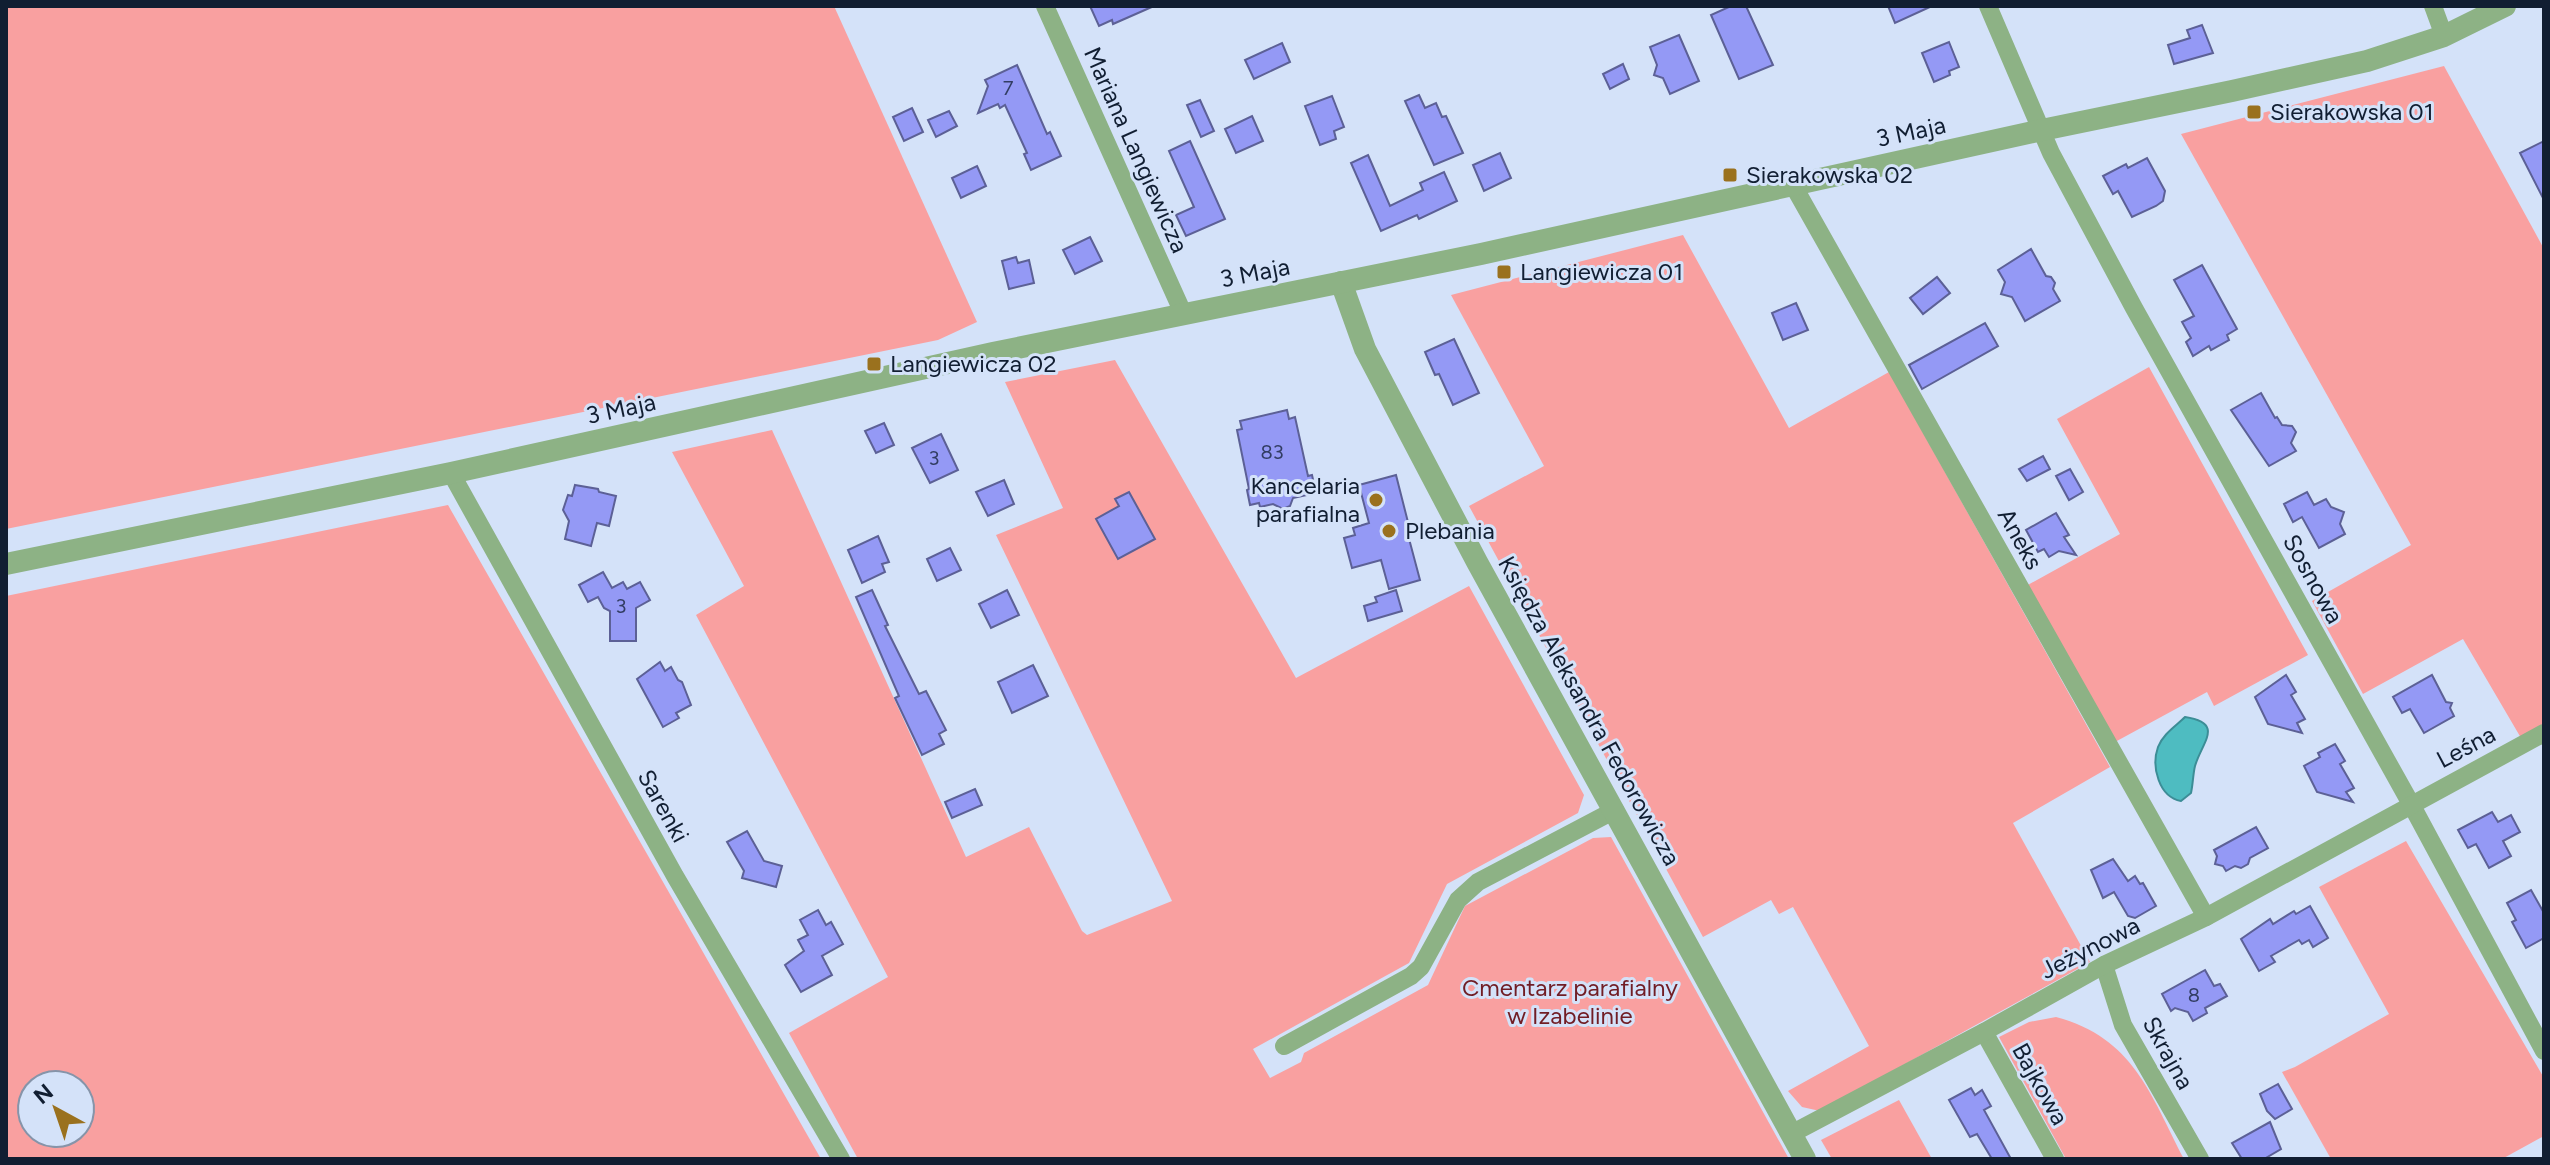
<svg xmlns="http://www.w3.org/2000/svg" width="2550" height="1165" viewBox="0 0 2550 1165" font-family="Figtree,sans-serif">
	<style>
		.green { fill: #f9a0a0; fill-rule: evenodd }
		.water { fill: #4ebcc1; stroke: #3c8d96; stroke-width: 2 }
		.building { fill: #9499f5; stroke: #5c6096; stroke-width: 2 }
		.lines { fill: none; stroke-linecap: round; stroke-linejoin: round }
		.minor { stroke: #8db285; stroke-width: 18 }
		.tertiary { stroke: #8db285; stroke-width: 22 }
		.poi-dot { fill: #9a711e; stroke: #d4e2f9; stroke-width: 3 }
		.labels { text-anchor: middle; stroke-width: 6; stroke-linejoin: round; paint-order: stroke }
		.number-label { font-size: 20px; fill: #323d63 }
		.poi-label { font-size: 24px; fill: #111e32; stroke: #d4e2f9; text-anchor: start }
		.street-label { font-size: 24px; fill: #111e32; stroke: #d4e2f9 }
		.park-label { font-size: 24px; fill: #711d25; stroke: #d4e2f9 }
	</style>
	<rect width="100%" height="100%" fill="#d4e2f9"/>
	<!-- green -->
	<g class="green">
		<polygon points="6,6 834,6 977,322 938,340 6,529"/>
		<polygon points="2444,66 2544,249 2544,724 2521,738 2463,639 2363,694 2312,601 2411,545 2181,134"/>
		<polygon points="1683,235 1789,428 1889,372 2110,767 2013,823 2090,962 1820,1111 1802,1107 1788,1091 1869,1046 1793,907 1779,914 1771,900 1703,937 1469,506 1544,466 1451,295"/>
		<polygon points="1115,360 1296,678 1469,586 1584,795 1578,813 1447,884 1409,963 1253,1049 1270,1078 1301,1062 1304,1053 1428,985 1465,906 1593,838 1611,837 1789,1159 858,1159 789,1033 888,977 696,615 744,586 672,452 772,430 966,857 1029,827 1082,931 1087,935 1172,901 996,535 1063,508 1005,382"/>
		<polygon points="2149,367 2308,655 2214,706 2207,692 2115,742 2026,586 2120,534 2057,419"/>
		<path d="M448,505l373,654h-815v-563zM80,1085v48h-48v-48z"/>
		<polygon points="2406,841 2544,1078 2544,1136 2502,1159 2331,1159 2282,1072 2295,1067 2389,1014 2319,887"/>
		<path d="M2056,1017c78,21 94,77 128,142h-118l-67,-122 30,-15z"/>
		<polygon points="1899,1100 1932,1159 1832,1159 1821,1140"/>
	</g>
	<!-- water -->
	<path class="water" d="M2185,717c40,6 17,25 10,49 -2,8 -2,18 -4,27l-10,8c-22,-4 -30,-34 -23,-54 5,-13 18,-21 27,-30z"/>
	<!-- building -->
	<g class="building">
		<polygon points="1090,6 1154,6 1113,24 1112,20 1099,26"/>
		<polygon points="1731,6 1746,6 1773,65 1739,79 1711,15"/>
		<polygon points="1888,6 1932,6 1895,23"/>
		<polygon points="2202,25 2213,53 2174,64 2168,45 2190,38 2187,30"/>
		<polygon points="1679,35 1699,81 1670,94 1663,78 1654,75 1657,65 1650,47"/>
		<polygon points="1949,42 1959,67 1949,71 1950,75 1934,82 1922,53"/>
		<polygon points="1282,43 1290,62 1254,79 1245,60"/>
		<polygon points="1623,64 1629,79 1610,89 1603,74"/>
		<polygon points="1017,65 1047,134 1050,132 1061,156 1031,170 1024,154 1027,153 1005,105 1000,108 998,104 978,113 988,86 985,80"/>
		<polygon points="1419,95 1425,108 1436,103 1442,117 1446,116 1463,153 1434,165 1405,101"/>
		<polygon points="1332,96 1344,127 1334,131 1336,139 1320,145 1305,106"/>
		<polygon points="1200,100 1214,131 1201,137 1187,105"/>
		<polygon points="912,108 923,132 904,141 893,117"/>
		<polygon points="949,111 957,126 936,137 928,120"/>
		<polygon points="1252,116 1263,141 1236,153 1225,129"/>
		<polygon points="1190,141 1225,219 1186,236 1176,215 1194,207 1169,151"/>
		<polygon points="2544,141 2544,200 2520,153"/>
		<polygon points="1500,153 1511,178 1484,191 1473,165"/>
		<polygon points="1368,155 1390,206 1423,190 1420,183 1444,172 1457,201 1419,219 1417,215 1381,231 1351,163"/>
		<polygon points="2147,158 2165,191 2163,201 2156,206 2132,217 2118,191 2113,194 2103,176 2126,164 2128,168"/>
		<polygon points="977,166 986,186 961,198 952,178"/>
		<polygon points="1090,237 1102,261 1075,274 1063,250"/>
		<polygon points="2031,249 2046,276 2051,277 2055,283 2053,289 2060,301 2025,321 2012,297 2001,294 2005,282 1998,270"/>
		<polygon points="1016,257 1018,263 1029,260 1034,283 1009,289 1002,261"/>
		<polygon points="2202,265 2237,329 2227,335 2229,340 2211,350 2209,346 2193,356 2186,342 2191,338 2182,322 2194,316 2174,280"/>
		<polygon points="1937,277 1950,293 1923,314 1910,298"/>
		<polygon points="1796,303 1808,330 1783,340 1772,313"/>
		<polygon points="1985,323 1998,346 1922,389 1909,365"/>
		<polygon points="1454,339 1479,393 1453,405 1439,374 1435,375 1425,352"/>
		<polygon points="2261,393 2275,418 2277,417 2282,425 2292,426 2296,432 2291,443 2296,451 2269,466 2231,410"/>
		<polygon points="1287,410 1289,419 1295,417 1308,476 1312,475 1316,493 1293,498 1290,506 1283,509 1273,504 1260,507 1259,503 1250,505 1247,490 1249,489 1237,430 1242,429 1240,421"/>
		<polygon points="884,423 894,445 876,453 865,431"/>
		<polygon points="941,434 958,470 930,483 912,448"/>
		<polygon points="2043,456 2050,469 2027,481 2019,469"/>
		<polygon points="2070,469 2083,492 2069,500 2056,476"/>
		<polygon points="1396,475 1411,534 1408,535 1420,580 1389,589 1381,560 1352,568 1344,538 1355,535 1353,528 1369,523 1359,485"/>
		<polygon points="1004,480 1014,504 988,516 976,492"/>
		<polygon points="575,485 598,489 599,492 616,496 609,526 597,523 591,546 565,539 569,521 563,510 568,495 572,496"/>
		<polygon points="1129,492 1155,539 1118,559 1096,519 1119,506 1115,499"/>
		<polygon points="2307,492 2314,505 2326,499 2331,507 2344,512 2340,524 2345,534 2319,548 2302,517 2293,522 2284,504"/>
		<polygon points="2056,513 2069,535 2064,537 2076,555 2059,551 2049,557 2044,549 2038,552 2026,530"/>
		<polygon points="878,536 889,562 882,564 885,572 862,583 848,550"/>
		<polygon points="950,548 961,570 937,581 927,559"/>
		<polygon points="603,572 612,588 623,582 627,589 640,582 650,600 636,608 636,641 610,641 610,611 604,608 598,597 588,602 579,585"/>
		<polygon points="872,590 888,625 885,626 919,694 926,691 946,730 939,734 944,744 922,755 895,698 899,696 856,597"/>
		<polygon points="1007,590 1019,615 991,628 979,604"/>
		<polygon points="1396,590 1402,611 1368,621 1364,606 1377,602 1375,597"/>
		<polygon points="660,662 665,671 671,667 678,680 682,682 691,705 676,713 679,718 663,727 637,679"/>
		<polygon points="1033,665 1048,696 1012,713 998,682"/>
		<polygon points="2286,675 2296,692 2291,695 2305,719 2297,723 2302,733 2268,724 2255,697"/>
		<polygon points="2432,675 2446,702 2452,703 2450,708 2454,716 2424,733 2410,709 2402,713 2393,697"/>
		<polygon points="2335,744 2345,761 2340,764 2354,788 2346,792 2353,802 2317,792 2304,766 2320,757 2318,753"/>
		<polygon points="975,789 982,805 952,818 945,802"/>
		<polygon points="2492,812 2498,822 2511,815 2520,832 2503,841 2511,856 2489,868 2476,844 2468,848 2458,830"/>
		<polygon points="2256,827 2268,848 2250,858 2248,864 2241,868 2235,866 2226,871 2223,866 2215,864 2217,856 2214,850"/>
		<polygon points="747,831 764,861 782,866 776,887 742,878 744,871 727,842"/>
		<polygon points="2113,859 2128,881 2135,876 2140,884 2143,883 2156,906 2135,918 2128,916 2114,892 2103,898 2091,870"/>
		<polygon points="2531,890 2544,913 2544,938 2526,948 2512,922 2516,920 2507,903"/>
		<polygon points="2310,906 2328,938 2313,947 2309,940 2302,944 2299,940 2271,956 2275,962 2259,971 2241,939 2270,919 2273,924 2294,911 2296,914"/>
		<polygon points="818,910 826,925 831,922 843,944 822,956 832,975 801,992 785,965 804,951 798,940 808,935 800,920"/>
		<polygon points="2205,970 2214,986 2220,984 2227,996 2205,1008 2207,1013 2193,1021 2188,1012 2175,1008 2171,1011 2162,994"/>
		<polygon points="2278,1084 2292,1109 2275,1119 2267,1111 2260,1094"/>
		<polygon points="1971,1088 1975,1095 1982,1090 1991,1106 1984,1110 2011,1159 1992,1159 1977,1134 1970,1137 1949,1100"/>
		<polygon points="2270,1122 2281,1149 2264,1159 2242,1159 2232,1143"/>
	</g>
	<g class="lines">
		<!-- minor -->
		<g class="minor">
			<polyline points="1045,6 1183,313"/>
			<polyline points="1988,6 2051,153 2134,308 2411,804 2544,1051"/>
			<polyline points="2433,6 2444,36"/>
			<polyline points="1793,185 2206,917"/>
			<polyline points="451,473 675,876 841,1159"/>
			<polyline points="2104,965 2123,1025 2200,1159"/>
			<polyline points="1984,1032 2055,1159"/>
			<polyline points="1284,1046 1411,976 1421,967 1458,900 1478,882 1615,810"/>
			<polyline points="1791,1134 1984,1032 2104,965 2206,917 2544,733"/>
		</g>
		<!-- tertiary -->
		<g class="tertiary">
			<polyline points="1341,282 1365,349 1477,562 1805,1159"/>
			<polyline points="6,564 451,473 993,353 1481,254 2042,130 2232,91 2367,61 2444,36 2505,6"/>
		</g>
	</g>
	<!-- markers -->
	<g class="poi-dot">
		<rect x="2246" y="104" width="16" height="16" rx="4"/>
		<rect x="1722" y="167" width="16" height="16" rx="4"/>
		<rect x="1496" y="264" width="16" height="16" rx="4"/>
		<rect x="866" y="356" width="16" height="16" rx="4"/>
		<circle cx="1376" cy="500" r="8"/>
		<circle cx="1389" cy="531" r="8"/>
	</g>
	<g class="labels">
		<!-- number labels -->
		<g class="number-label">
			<text x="1008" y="95">7</text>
			<text x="1272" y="459">83</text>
			<text x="934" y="465">3</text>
			<text x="621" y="613">3</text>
			<text x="2194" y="1002">8</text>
		</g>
		<!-- poi labels -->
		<g class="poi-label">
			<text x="2270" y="120">Sierakowska 01</text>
			<text x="1746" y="183">Sierakowska 02</text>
			<text x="1520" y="280">Langiewicza 01</text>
			<text x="890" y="372">Langiewicza 02</text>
			<text x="1360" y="494" text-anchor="end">Kancelaria<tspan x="1360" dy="28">parafialna</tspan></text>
			<text x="1405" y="539">Plebania</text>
		</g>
		<!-- street labels -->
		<g class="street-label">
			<text transform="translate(1911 132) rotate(-12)" y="8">3 Maja</text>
			<text transform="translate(1136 150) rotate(66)" y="8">Mariana Langiewicza</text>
			<text transform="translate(1255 273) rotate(-11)" y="8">3 Maja</text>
			<text transform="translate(621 409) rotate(-12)" y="8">3 Maja</text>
			<text transform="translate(2020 539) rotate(61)" y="8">Aneks</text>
			<text transform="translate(2313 579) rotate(61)" y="8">Sosnowa</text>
			<text transform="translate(1589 711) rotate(61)" y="8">Księdza Aleksandra Fedorowicza</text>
			<text transform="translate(2466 747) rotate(-28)" y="8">Leśna</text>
			<text transform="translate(663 806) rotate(61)" y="8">Sarenki</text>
			<text transform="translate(2090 948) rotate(-27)" y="8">Jeżynowa</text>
			<text transform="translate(2168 1053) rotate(61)" y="8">Skrajna</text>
			<text transform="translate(2040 1084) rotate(61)" y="8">Bajkowa</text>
		</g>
		<!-- park labels -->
		<g class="park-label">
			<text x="1570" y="996">Cmentarz parafialny<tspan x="1570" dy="28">w Izabelinie</tspan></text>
		</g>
	</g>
	<!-- border -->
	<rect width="2550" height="1165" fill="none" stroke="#111e32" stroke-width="16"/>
	<!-- north arrow -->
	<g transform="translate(56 1109) rotate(320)"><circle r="38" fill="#d4e2f9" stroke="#8694a9" stroke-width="2"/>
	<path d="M0-6L14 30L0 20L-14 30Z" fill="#9a711e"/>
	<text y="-12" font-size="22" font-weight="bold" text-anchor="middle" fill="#111e32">N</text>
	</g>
</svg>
